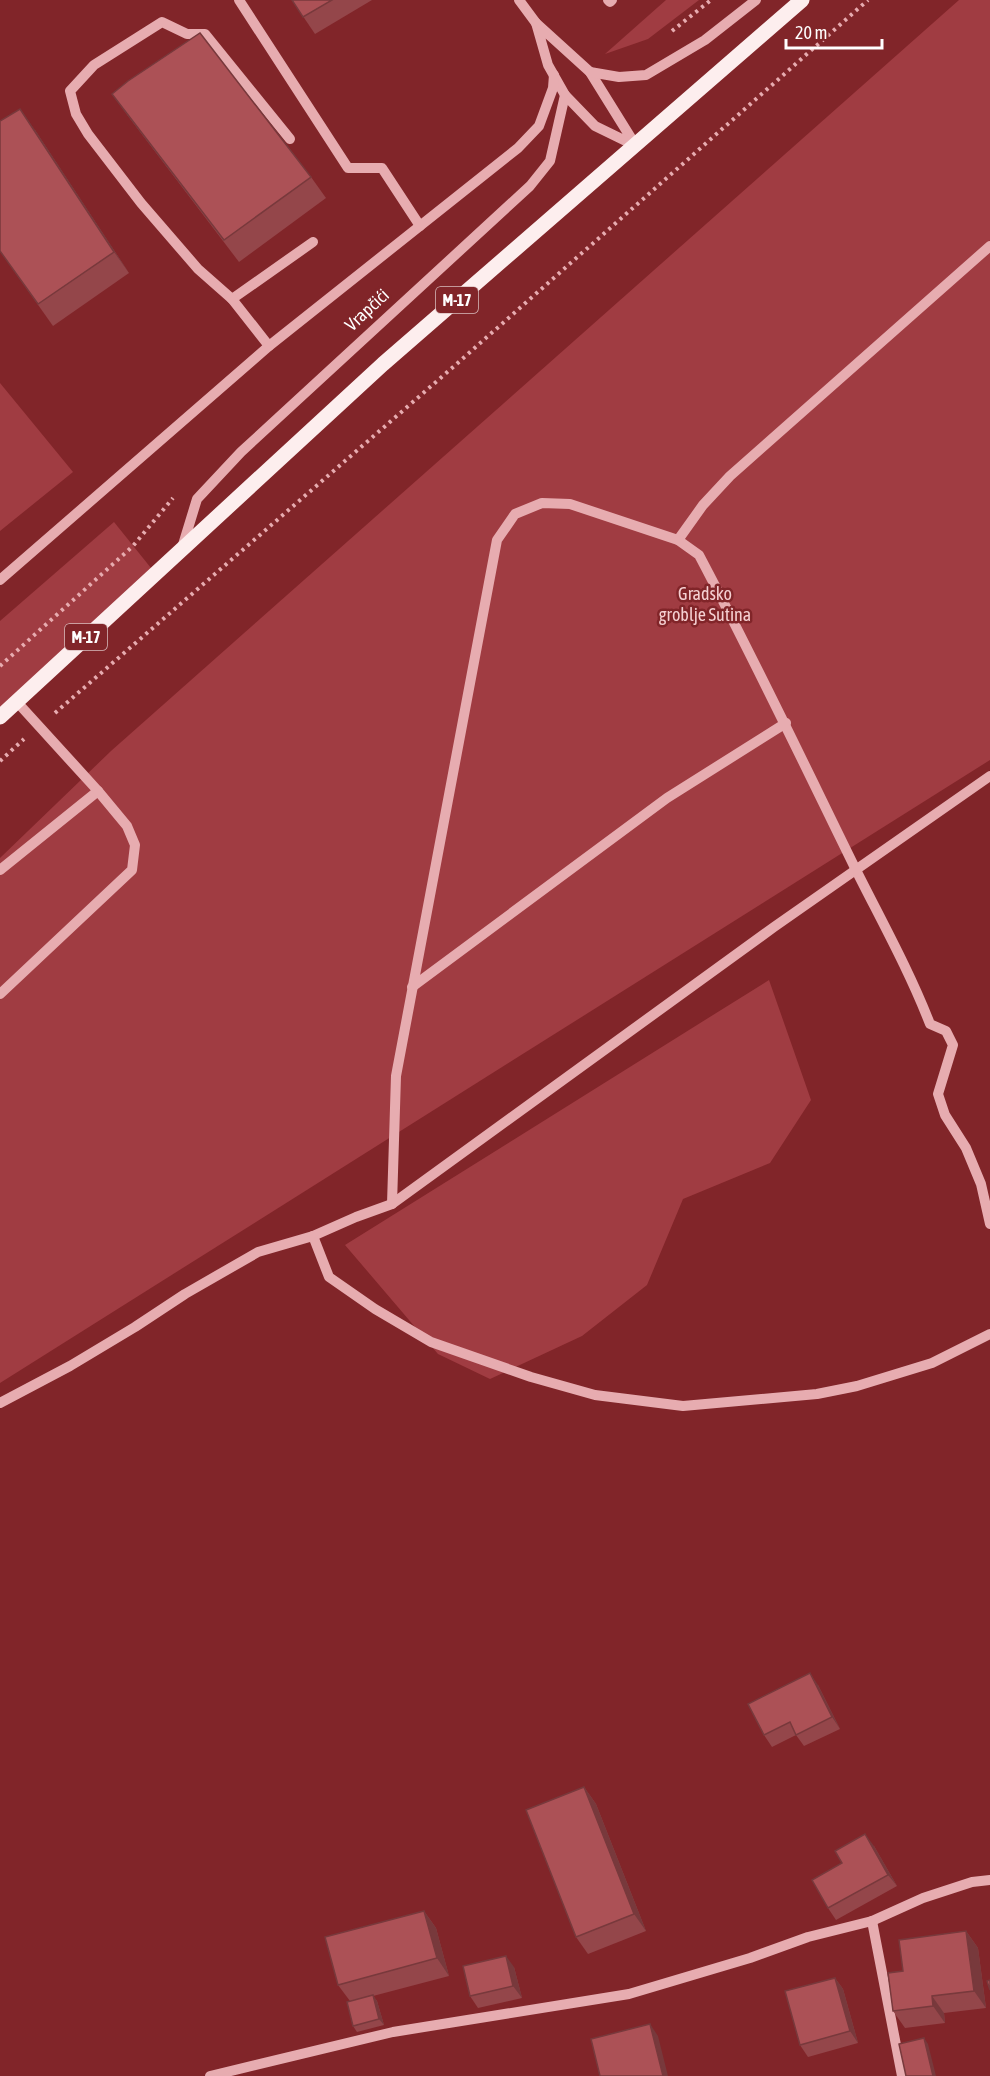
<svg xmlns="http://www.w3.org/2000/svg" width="990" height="2076" viewBox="0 0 990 2076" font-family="'Asap Condensed',sans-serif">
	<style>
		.green { fill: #a03c42 }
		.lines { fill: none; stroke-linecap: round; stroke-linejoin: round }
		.path { stroke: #e7acb0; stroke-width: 4; stroke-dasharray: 3 4.5; stroke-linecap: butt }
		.minor { stroke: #e7acb0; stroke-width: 10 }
		.major { stroke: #fdeeee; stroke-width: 15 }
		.wall { fill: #94464a }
		.shaded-wall { fill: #78393c }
		.building { fill: #ac5156; stroke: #78393c; stroke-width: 1.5 }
		.labels { text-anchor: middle; stroke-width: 5; stroke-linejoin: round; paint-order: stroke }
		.shield { fill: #812529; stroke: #d9bebf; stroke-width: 1.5 }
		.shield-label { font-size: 16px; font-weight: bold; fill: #fff }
		.street-label { font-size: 18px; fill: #fff; stroke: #812529 }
		.park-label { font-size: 18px; fill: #f5d0d2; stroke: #812529 }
	</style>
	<rect width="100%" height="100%" fill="#812529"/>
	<!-- green -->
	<g class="green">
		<polygon points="666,0 699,0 648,39 605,54"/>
		<polygon points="959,0 990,0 990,760 0,1383 0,858 111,751"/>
		<polygon points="0,383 73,472 0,531"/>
		<polygon points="114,522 155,573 0,714 0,621"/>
		<polygon points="769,980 811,1100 770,1163 683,1199 647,1285 582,1336 490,1379 438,1354 345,1245"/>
	</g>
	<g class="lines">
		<!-- path -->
		<g class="path">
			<polyline points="672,31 711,0"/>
			<polyline points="0,666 133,546 173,498"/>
			<polyline points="55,713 452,368 868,0"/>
			<polyline points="0,761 24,739"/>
		</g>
		<!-- minor -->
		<g class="minor">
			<polyline points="239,0 348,168 382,168 420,226"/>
			<polyline points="519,0 536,23"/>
			<polyline points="608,0 610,2 612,0"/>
			<polygon points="536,23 590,72 636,146 595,126 565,95 548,65"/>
			<polyline points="590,72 619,77 646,75 705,40 756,0"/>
			<polyline points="232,299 313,242"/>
			<polyline points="269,346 232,299 198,269 141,203 88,134 76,114 70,91 94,65 162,22 187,34 205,34 290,139"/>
			<polyline points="678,540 703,505 730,476 990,246"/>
			<polyline points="182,548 197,499 241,452 530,186 550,161 565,95"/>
			<polyline points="0,580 269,346 518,148 539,126 553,88 554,75"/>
			<polyline points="0,870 98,791"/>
			<polyline points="412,987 667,798 786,723"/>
			<polyline points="0,994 132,870 135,845 127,826 98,791 17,702"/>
			<path d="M392,1204l4,-128 101,-536 18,-26 27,-11 28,1 108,36 21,15c55,104 105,209 156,313 26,52 54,102 75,156l16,7 7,14 -15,49 7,21 21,33 15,36 9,40"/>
			<polyline points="313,1236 329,1277 375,1309 431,1342 531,1377 595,1395 683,1406 817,1394 857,1386 932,1363 990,1334"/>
			<polyline points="0,1403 70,1366 135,1327 185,1294 258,1252 313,1236 356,1217 392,1204 774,927 990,776"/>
			<polyline points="872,1921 902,2076"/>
			<polyline points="210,2076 393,2032 629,1994 750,1958 808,1937 872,1921 923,1898 972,1882 990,1880"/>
		</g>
		<!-- major -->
		<polyline class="major" points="0,717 383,364 802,0"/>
	</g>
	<!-- wall -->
	<g class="wall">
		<polygon points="292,0 372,0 315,34"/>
		<polygon points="112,94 311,177 326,198 239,262 128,116"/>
		<polygon points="35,130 129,273 53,326 0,251"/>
		<polygon points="818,1685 840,1729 804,1746 796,1735 772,1747 764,1735"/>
		<polygon points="584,1787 596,1804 646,1931 588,1954 576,1937"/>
		<polygon points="874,1846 897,1886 836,1920 828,1908"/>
		<polygon points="424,1911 436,1928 449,1976 373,1996 377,2001 384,2025 357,2032 353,2026 350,2001 338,1985"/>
		<polygon points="966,1931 978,1948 986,2008 944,2013 945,2023 905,2028 893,2011"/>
		<polygon points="514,1967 522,1998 478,2008 470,1996"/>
		<polygon points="835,1978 843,1989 858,2043 808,2057 800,2045"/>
	</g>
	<!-- shaded-wall -->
	<g class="shaded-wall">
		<polygon points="20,109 35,130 129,273 114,252"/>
		<polygon points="810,1673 818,1685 840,1729 832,1717"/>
		<polygon points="584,1787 596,1804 646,1931 634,1914"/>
		<polygon points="865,1834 874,1846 897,1886 888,1875"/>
		<polygon points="424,1911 436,1928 449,1976 437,1958"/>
		<polygon points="966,1931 978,1948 986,2008 974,1991"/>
		<polygon points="506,1956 514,1967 522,1998 513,1986"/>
		<polygon points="835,1978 843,1989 858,2043 850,2031"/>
		<polygon points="373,1995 377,2001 384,2025 379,2019"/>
		<polygon points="932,1996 944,2013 945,2023 933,2006"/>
		<polygon points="650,2024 658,2036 668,2076 663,2076"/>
		<polygon points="924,2038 928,2044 936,2076 933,2076"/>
	</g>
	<!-- building -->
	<g class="building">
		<polygon points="292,0 332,0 303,17"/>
		<polygon points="200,33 311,177 224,240 112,94 128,81"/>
		<polygon points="20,109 114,252 38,304 0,251 0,121"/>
		<polygon points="810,1673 832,1717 796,1735 790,1722 764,1735 748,1704"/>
		<polygon points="584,1787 634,1914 576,1937 526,1810"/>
		<polygon points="865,1834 888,1875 828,1908 812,1880 842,1863 835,1851"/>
		<polygon points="424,1911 437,1958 338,1985 325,1937"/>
		<polygon points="966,1931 974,1991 932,1996 933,2006 893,2011 888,1973 903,1971 899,1940"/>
		<polygon points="506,1956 513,1986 470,1996 463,1966"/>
		<polygon points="835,1978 850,2031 800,2045 785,1991"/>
		<polygon points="990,1980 990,1990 987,1981"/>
		<polygon points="373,1995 379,2019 353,2026 347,2002"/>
		<polygon points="650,2024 663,2076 600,2076 591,2039"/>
		<polygon points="924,2038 933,2076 906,2076 899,2044"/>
	</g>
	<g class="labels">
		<!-- shield labels -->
		<g class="shield">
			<rect x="436" y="287" width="42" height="26" rx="4.5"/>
			<rect x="65" y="624" width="42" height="26" rx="4.5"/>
		</g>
		<g class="shield-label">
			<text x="457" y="306">M-17</text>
			<text x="86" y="643">M-17</text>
		</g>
		<!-- street labels -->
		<g class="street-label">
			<text transform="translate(367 310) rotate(-43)" y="6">Vrapčići</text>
		</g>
		<!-- park labels -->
		<g class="park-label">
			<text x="705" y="600">Gradsko<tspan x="705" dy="21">groblje Sutina</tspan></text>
		</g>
	</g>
	<!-- scale -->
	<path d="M786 39v9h96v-9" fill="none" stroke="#ffffff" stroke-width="3"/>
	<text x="795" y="39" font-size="18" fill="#ffffff" stroke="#812529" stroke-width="4.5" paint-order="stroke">20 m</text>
</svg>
